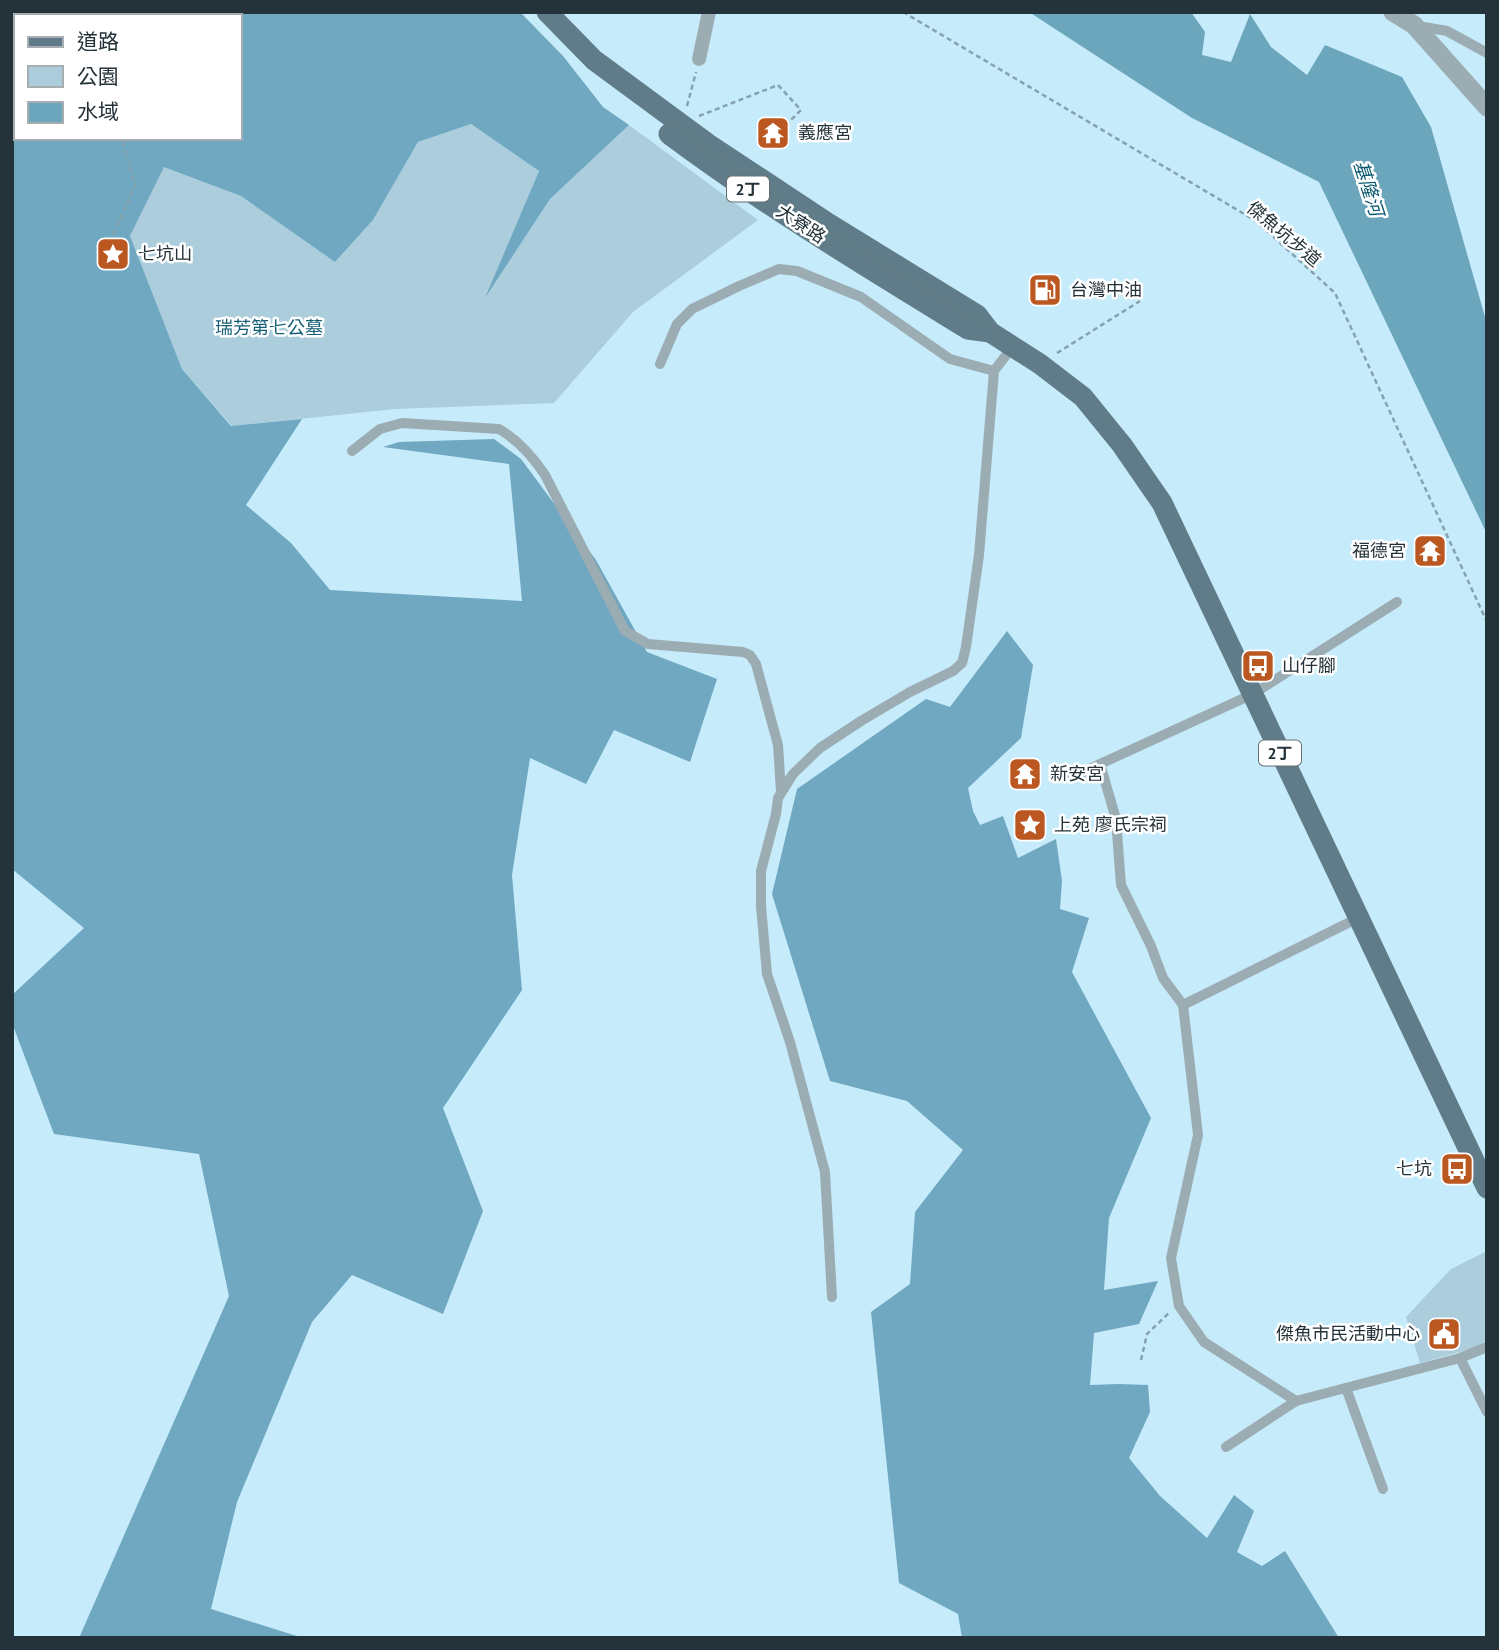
<svg xmlns="http://www.w3.org/2000/svg" width="1499" height="1650" viewBox="0 0 1499 1650" font-family="'PT Sans','Noto Sans TC',sans-serif">
	<style>
		.green { fill: #abcddc }
		.forest { fill: #6fa8c0; fill-rule: evenodd }
		.water { fill: #6ca6bd }
		.lines { fill: none; stroke-linecap: round; stroke-linejoin: round }
		.path { stroke: #86a2af; stroke-width: 2.5; stroke-dasharray: 5 3.5; stroke-linecap: butt }
		.service { stroke: #9cacb3; stroke-width: 10 }
		.pedestrian { stroke: #9cacb3; stroke-width: 14 }
		.minor { stroke: #9cacb3; stroke-width: 19 }
		.primary { stroke: #607c88; stroke-width: 21 }
		.labels { text-anchor: middle; stroke-width: 5; stroke-linejoin: round; paint-order: stroke }
		.shield { fill: #fff; stroke: #667074; stroke-width: 2 }
		.shield-label { font-size: 16px; font-weight: bold; fill: #243239 }
		.poi-label { font-size: 18px; fill: #243239; stroke: #fff; text-anchor: start }
		.street-label { font-size: 18px; fill: #243239; stroke: #fff }
		.park-label { font-size: 18px; fill: #145e77; stroke: #fff }
		.water-label { font-size: 19px; font-style: italic; fill: #0c5a72; stroke: #fff }
	</style>
	<rect width="100%" height="100%" fill="#c6ebfb"/>
	<!-- green -->
	<g class="green">
		<polygon points="471,124 539,171 488,293 550,199 629,125 758,220 633,312 554,403 395,409 232,426 182,369 130,236 164,166 241,196 335,262 373,220 418,142"/>
		<polygon points="1487,1251 1487,1341 1470,1349 1420,1363 1406,1317 1451,1269"/>
	</g>
	<!-- forest -->
	<g class="forest">
		<path d="M12,12h508l43,44 40,51 26,18 -79,74 -65,99 54,-127 -68,-47 -53,18 -45,78 -38,42 -94,-66 -77,-29 -34,69 52,133 49,57 71,-7 -56,86 45,38 39,47 192,11 -13,-137 -126,-17 16,-5 95,-3 27,20 75,101 51,92 70,27 -27,83 -76,-32 -28,54 -56,-26 -18,117 10,115 -79,118 40,103 -40,103 -91,-39 -40,47 -75,180 -26,107 92,29h-224l150,-342 -30,-142 -145,-20 -42,-111v-28l72,-67 -72,-59zM16,16h224v122h-224z"/>
		<polygon points="1007,631 1033,665 1021,738 968,788 973,811 980,825 1003,816 1018,858 1056,839 1062,881 1060,909 1089,918 1072,972 1151,1118 1109,1218 1104,1290 1158,1281 1139,1324 1094,1333 1090,1385 1118,1384 1148,1385 1150,1412 1129,1458 1160,1496 1207,1538 1234,1495 1254,1511 1237,1552 1262,1566 1285,1551 1339,1638 962,1638 958,1614 899,1583 871,1312 910,1284 915,1212 963,1150 907,1101 830,1081 772,894 797,789 926,699 950,707"/>
	</g>
	<!-- water -->
	<polygon class="water" points="1029,12 1191,12 1205,32 1202,55 1231,62 1250,14 1271,47 1307,75 1325,45 1402,77 1431,127 1487,324 1487,534 1319,182 1192,118"/>
	<g class="lines">
		<!-- path -->
		<g class="path">
			<polyline points="83,12 83,16"/>
			<polyline points="903,12 1256,221 1335,293 1487,622"/>
			<polyline points="687,106 696,72"/>
			<polyline points="699,116 778,85 801,110 787,124"/>
			<polyline points="110,242 135,186 122,138"/>
			<polyline points="1057,353 1140,301"/>
			<polyline points="1141,1360 1147,1334 1170,1312"/>
		</g>
		<!-- service -->
		<g class="service">
			<polyline points="1418,26 1447,31 1487,53"/>
			<polyline points="660,364 677,324 692,309 739,286 779,269 797,271 861,297 950,359 994,371"/>
			<path d="M352,451l28,-22 22,-6 97,6c19,11 34,28 46,46l80,156 23,13 95,8 7,3 6,9 22,81 3,47"/>
			<polyline points="1100,764 1253,694 1397,602"/>
			<polyline points="1072,778 1100,764 1116,819 1121,885 1151,946 1163,978 1183,1005 1358,918"/>
			<polyline points="1183,1005 1198,1135 1171,1258 1179,1306 1204,1342 1296,1401"/>
			<polyline points="832,1297 825,1172 790,1042 767,974 761,906 761,871 776,814 778,798 793,774 820,748 861,721 910,692 953,671 962,663 966,647 979,555 994,371 1013,346"/>
			<polyline points="1460,1358 1487,1412"/>
			<polyline points="1346,1388 1383,1489"/>
			<polyline points="1226,1447 1296,1401 1460,1358 1487,1347"/>
		</g>
		<!-- pedestrian -->
		<polyline class="pedestrian" points="699,59 709,12"/>
		<!-- minor -->
		<polyline class="minor" points="1393,12 1414,25 1487,107"/>
		<!-- primary -->
		<g class="primary">
			<polyline points="547,12 594,60 708,144 829,224 977,315 990,332 1040,364 1083,397 1122,445 1162,503 1487,1188"/>
			<path d="M669,134c95,71 198,133 299,195l22,3"/>
		</g>
	</g>
	<!-- icons -->
	<defs>
		<symbol id="temple-square" viewBox="-11 -11 22 22"><rect x="-9" y="-9" width="18" height="18" rx="4" fill="#bb5720" stroke="#fff"/><path d="M0-6L5-2H3V0L6.5 2.5H4V6H1.5V3h-3V6H-4V2.5H-6.5L-3 0V-2H-5Z" fill="#fff"/></symbol>
		<symbol id="sight-square" viewBox="-11 -11 22 22"><rect x="-9" y="-9" width="18" height="18" rx="4" fill="#bb5720" stroke="#fff"/><path d="M0-6L1.8-2.2L6-1.7L2.9 1.2L3.7 5.4L0 3.3L-3.7 5.4L-2.9 1.2L-6-1.7L-1.8-2.2Z" fill="#fff"/></symbol>
		<symbol id="fuel-square" viewBox="-11 -11 22 22"><rect x="-9" y="-9" width="18" height="18" rx="4" fill="#bb5720" stroke="#fff"/><path d="M-5.5-6h7V0h2V4h1.3V-2.5L3-4.5l.8-.8L6-3V5H2.5V1h-1V6h-7ZM-4.2-4.7v3.2H.2V-4.7Z" fill="#fff"/></symbol>
		<symbol id="bus-square" viewBox="-11 -11 22 22"><rect x="-9" y="-9" width="18" height="18" rx="4" fill="#bb5720" stroke="#fff"/><path d="M-5-6H5V4H4V6H2V4H-2V6H-4V4H-5ZM-3.5-4V0h7V-4ZM-3.5 1.2v1.5H-2V1.2ZM2 1.2v1.5H3.5V1.2Z" fill="#fff"/></symbol>
		<symbol id="civic-square" viewBox="-11 -11 22 22"><rect x="-9" y="-9" width="18" height="18" rx="4" fill="#bb5720" stroke="#fff"/><path d="M-.6-6.5H3V-4.5H.6V-3L4-1V1h2V6H-6V1h2V-1L-.6-3ZM-1.2 2.5V6h2.4V2.5Z" fill="#fff"/></symbol>
	</defs>
	<g fill-rule="evenodd">
		<use href="#temple-square" x="754" y="114" width="38" height="38"/>
		<use href="#sight-square" x="94" y="235" width="38" height="38"/>
		<use href="#fuel-square" x="1026" y="271" width="38" height="38"/>
		<use href="#temple-square" x="1411" y="532" width="38" height="38"/>
		<use href="#bus-square" x="1239" y="647" width="38" height="38"/>
		<use href="#temple-square" x="1006" y="755" width="38" height="38"/>
		<use href="#sight-square" x="1011" y="806" width="38" height="38"/>
		<use href="#bus-square" x="1438" y="1150" width="38" height="38"/>
		<use href="#civic-square" x="1425" y="1315" width="38" height="38"/>
	</g>
	<g class="labels">
		<!-- shield labels -->
		<g class="shield">
			<rect x="727" y="176.5" width="42" height="25" rx="5"/>
			<rect x="1259" y="740.5" width="42" height="25" rx="5"/>
		</g>
		<g class="shield-label">
			<text x="748" y="195">2丁</text>
			<text x="1280" y="759">2丁</text>
		</g>
		<!-- poi labels -->
		<g class="poi-label">
			<text x="798" y="139">義應宮</text>
			<text x="138" y="260">七坑山</text>
			<text x="1070" y="296">台灣中油</text>
			<text x="1406" y="557" text-anchor="end">福德宮</text>
			<text x="1282" y="672">山仔腳</text>
			<text x="1050" y="780">新安宮</text>
			<text x="1054" y="831">上苑 廖氏宗祠</text>
			<text x="1432" y="1175" text-anchor="end">七坑</text>
			<text x="1420" y="1340" text-anchor="end">傑魚市民活動中心</text>
		</g>
		<!-- street labels -->
		<g class="street-label">
			<text transform="translate(801 224) rotate(33)" y="6">大寮路</text>
			<text transform="translate(1284 234) rotate(40)" y="6">傑魚坑步道</text>
		</g>
		<!-- park labels -->
		<g class="park-label">
			<text x="269" y="334">瑞芳第七公墓</text>
		</g>
		<!-- water labels -->
		<g class="water-label">
			<text transform="translate(1369 188) rotate(72)" y="7">基隆河</text>
		</g>
	</g>
	<!-- border -->
	<rect width="1499" height="1650" fill="none" stroke="#243239" stroke-width="28"/>
	<!-- legend -->
	<rect x="14" y="14" width="228" height="126" fill="#ffffff" stroke="#a7adb0" stroke-width="2"/>
	<rect x="28" y="37" width="35" height="10" fill="#607c88" stroke="#a7adb0" stroke-width="2"/>
	<text x="77" y="49" font-size="21" fill="#243239">道路</text>
	<rect x="28" y="66" width="35" height="21" fill="#abcddc" stroke="#a7adb0" stroke-width="2"/>
	<text x="77" y="84" font-size="21" fill="#243239">公園</text>
	<rect x="28" y="102" width="35" height="21" fill="#6ca6bd" stroke="#a7adb0" stroke-width="2"/>
	<text x="77" y="119" font-size="21" fill="#243239">水域</text>
</svg>
